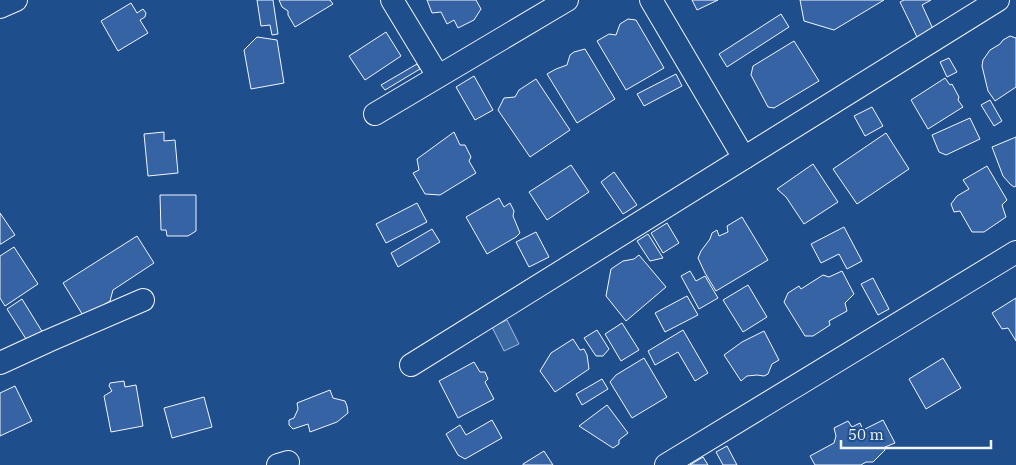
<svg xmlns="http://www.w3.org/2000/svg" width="1016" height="465" viewBox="0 0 1016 465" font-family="'IBM Plex Serif',serif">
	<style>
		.water { fill: #3b69a3; stroke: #a8bbd7 }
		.building { fill: #3563a3; stroke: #f2f6ff }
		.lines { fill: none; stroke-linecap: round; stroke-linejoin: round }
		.minor-casing { stroke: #f2f6ff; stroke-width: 24 }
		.minor { stroke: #1f4e8c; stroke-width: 22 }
	</style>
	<rect width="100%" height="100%" fill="#1f4e8c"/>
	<!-- water -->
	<polygon class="water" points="507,320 519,344 504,351 492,327"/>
	<!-- building -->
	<g class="building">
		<polygon points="257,0 273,0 278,34 272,35 270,25 261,26"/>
		<polygon points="279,0 330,0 333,4 295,27 288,15 288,11 282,7"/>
		<polygon points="427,0 476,0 481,9 474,20 458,28 454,20 447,24 441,12 432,13"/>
		<polygon points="692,0 718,0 697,10"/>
		<polygon points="800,0 884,0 834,30 804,21"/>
		<polygon points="904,0 931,0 922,5 933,29 917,37 900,2"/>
		<polygon points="131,3 137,13 143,9 146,13 145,17 140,20 148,33 118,51 101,21"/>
		<polygon points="781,14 789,27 727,67 719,54"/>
		<polygon points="628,19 636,20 664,68 626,90 597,41 609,34 616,35 620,24"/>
		<polygon points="386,32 401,56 365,80 349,56"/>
		<polygon points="1010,36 1016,38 1016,87 995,101 988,91 982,66 983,60 990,50 1000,44 1003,40"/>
		<polygon points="257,37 277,40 284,83 251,89 244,50"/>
		<polygon points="794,41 819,81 774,108 768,107 751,75 753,66"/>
		<polygon points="585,49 615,99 577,123 547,74 556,69 567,65 570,55 574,52"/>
		<polygon points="949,58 957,72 947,77 940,62"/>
		<polygon points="417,64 420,69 385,90 381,85"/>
		<polygon points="676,74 682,86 644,106 637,94"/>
		<polygon points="474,76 493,110 475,120 456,87"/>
		<polygon points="945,78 950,85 952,84 959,97 958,100 963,107 928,129 911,100"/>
		<polygon points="536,79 570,130 530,157 498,110 504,98 515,97 519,90"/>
		<polygon points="990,100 1002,121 994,126 981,105"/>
		<polygon points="872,107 883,126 865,136 854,116"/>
		<polygon points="970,118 980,139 946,155 939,152 932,135"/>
		<polygon points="164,132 164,141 175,140 178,173 148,176 144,134"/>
		<polygon points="454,132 460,145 465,145 471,157 469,161 476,173 440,195 425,194 413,173 419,170 417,159"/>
		<polygon points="886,133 909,169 857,204 833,169"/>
		<polygon points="1016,137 1016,186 1014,187 1010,184 1003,176 992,147"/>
		<polygon points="813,164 838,202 804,224 786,197 777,189"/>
		<polygon points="571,165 589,192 547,220 529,192"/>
		<polygon points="987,166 1007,200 1002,205 1006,217 984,232 972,232 960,211 954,212 951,204 957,196 969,189 963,180"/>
		<polygon points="614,172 637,205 623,214 601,182"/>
		<polygon points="160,195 196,195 196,231 188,236 167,236 166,230 161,230"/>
		<polygon points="499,198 504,207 510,203 514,211 513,216 520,233 516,237 487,254 466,217"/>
		<polygon points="417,203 427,222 386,243 376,224"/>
		<polygon points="0,213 15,235 1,244 0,244"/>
		<polygon points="742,217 768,260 716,291 705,273 698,258 701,251 710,239 712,233 717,230 719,236 728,232 727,226"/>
		<polygon points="667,223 679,243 663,253 651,233"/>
		<polygon points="844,227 862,261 847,269 839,254 821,263 811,244"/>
		<polygon points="432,229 440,242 398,267 391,253"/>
		<polygon points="536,232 549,257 529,267 516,242"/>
		<polygon points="648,234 663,258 650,261 637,241"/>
		<polygon points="137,236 154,263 113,290 110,301 84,317 63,283"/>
		<polygon points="14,247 38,284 5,306 0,298 0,256"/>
		<polygon points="639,255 666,287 626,321 606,296 611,269 623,261 634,259"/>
		<polygon points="690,271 696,281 705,276 718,298 699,309 681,276"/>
		<polygon points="842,271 854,294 845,303 847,311 829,321 830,325 813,336 805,336 784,302 788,293 799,286 801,289 823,275 829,277"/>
		<polygon points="873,278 889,309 878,315 861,284"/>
		<polygon points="748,285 767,317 743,332 723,300"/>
		<polygon points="687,296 698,315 665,332 655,313"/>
		<polygon points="1016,298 1016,341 1008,328 1002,329 992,313"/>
		<polygon points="22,299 43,333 26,339 7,309"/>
		<polygon points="622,323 639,350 621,361 605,334"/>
		<polygon points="597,330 609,349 603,356 596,356 584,338"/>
		<polygon points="683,330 708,373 695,381 678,352 655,365 648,351"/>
		<polygon points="764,331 779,360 772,364 768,374 764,376 757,375 747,376 741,381 724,355 742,342"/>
		<polygon points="573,339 580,350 584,349 587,355 589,369 555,392 540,371 551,353"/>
		<polygon points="644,358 667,397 632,418 610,382 616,375"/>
		<polygon points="943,358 961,388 926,409 909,379"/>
		<polygon points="474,362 480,372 485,372 488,379 485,382 494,399 458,418 439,381"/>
		<polygon points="602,379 608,389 582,405 576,394"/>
		<polygon points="124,381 125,387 136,385 143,426 111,432 104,396 112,391 109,386 110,383"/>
		<polygon points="15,386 32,421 0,436 0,393"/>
		<polygon points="330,390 333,398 345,401 347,406 348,413 337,422 310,432 308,424 293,429 289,425 289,420 294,418 298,409 297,403"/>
		<polygon points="204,397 212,427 172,438 164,408"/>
		<polygon points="607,405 628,433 619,440 619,444 613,448 579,426"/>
		<polygon points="492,420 502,438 465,459 458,455 446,434 460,425 466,435"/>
		<polygon points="883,420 895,443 885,447 885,450 873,462 866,462 861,465 815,465 810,456 834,443 836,436 834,428 848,421 852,427 860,423 863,430"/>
		<polygon points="727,446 737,465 723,465 716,452"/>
		<polygon points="544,451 553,465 523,465 523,464"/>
		<polygon points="703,457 708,465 690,465"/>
	</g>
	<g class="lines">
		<defs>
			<g id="minor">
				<polyline points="392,0 438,76"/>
				<polyline points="651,0 744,158"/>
				<polyline points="0,7 16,0"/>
				<polyline points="375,114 567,0"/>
				<polyline points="0,363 48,341 143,300"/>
				<polyline points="411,365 998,0"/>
				<polyline points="278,465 288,462"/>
				<polyline points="666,465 1016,252"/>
			</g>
		</defs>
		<!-- minor casing -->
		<use href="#minor" class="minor-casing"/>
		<!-- minor -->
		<use href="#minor" class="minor"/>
	</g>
	<!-- scale -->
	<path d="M841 440v8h150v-8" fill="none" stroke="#f2f6ff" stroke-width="2.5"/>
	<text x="848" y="440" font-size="15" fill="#f2f6ff" stroke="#1f4e8c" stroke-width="4" paint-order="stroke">50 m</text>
</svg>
